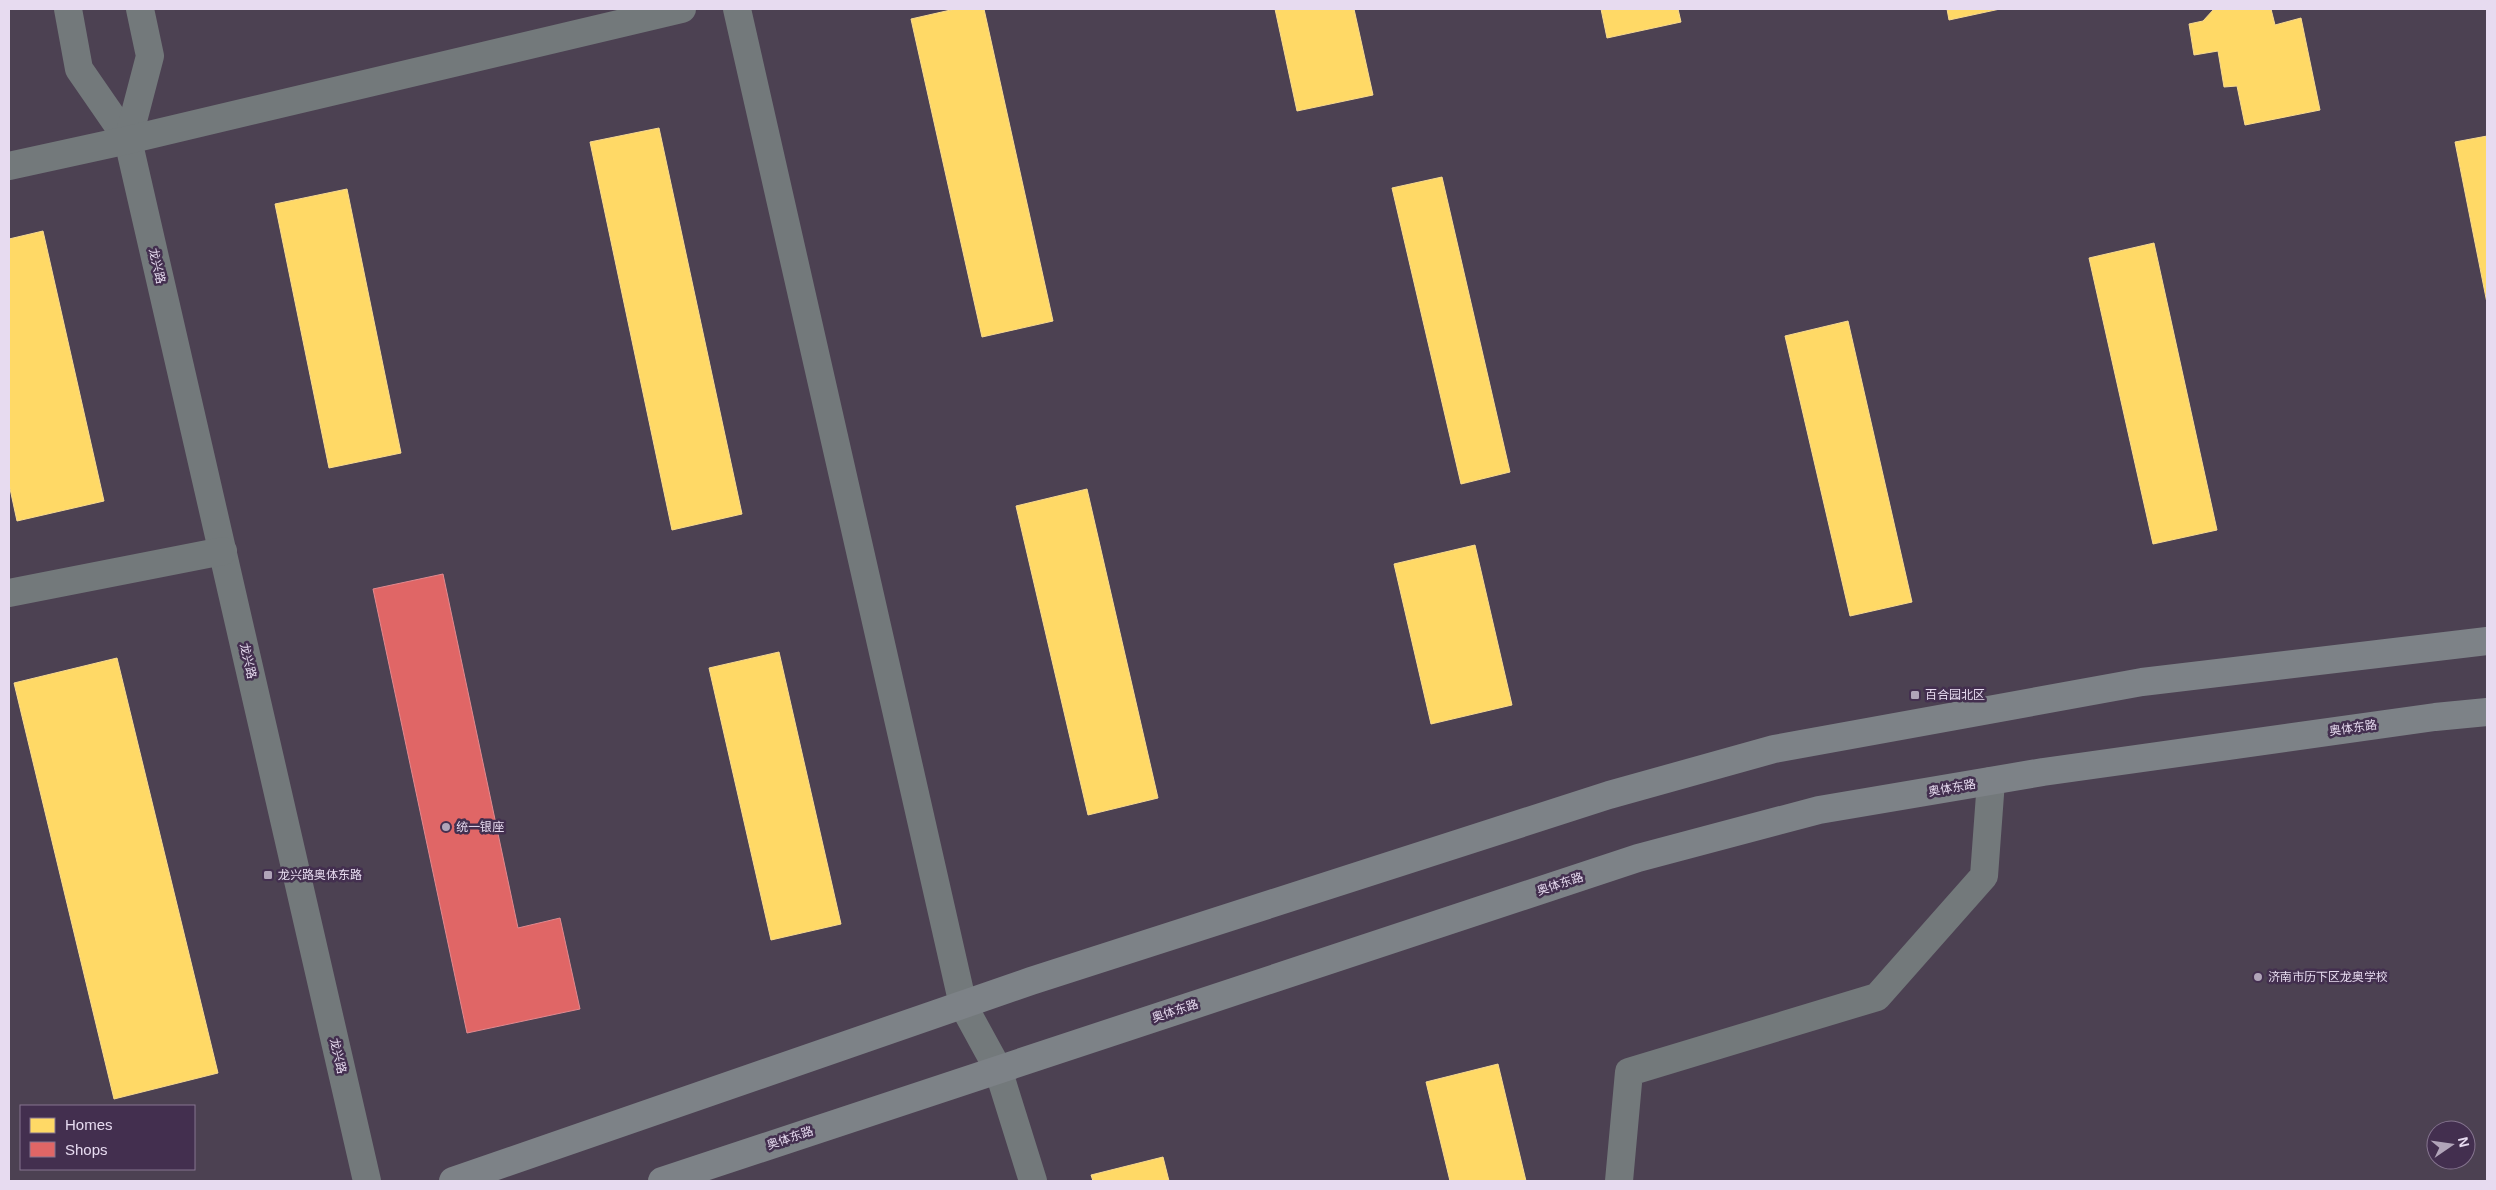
<svg xmlns="http://www.w3.org/2000/svg" width="2496" height="1190" viewBox="0 0 2496 1190" font-family="Arial,'Noto Sans SC',sans-serif">
	<style>
		.homes { fill: #ffd966; stroke: #f8da8f }
		.shops { fill: #e06666; stroke: #e2898f }
		.lines { fill: none; stroke-linecap: round; stroke-linejoin: round }
		.minor { stroke: #73797b; stroke-width: 28 }
		.major { stroke: #7d8287; stroke-width: 28 }
		.poi-dot { fill: #b1a5b9; stroke: #432f4f; stroke-width: 2 }
		.labels { text-anchor: middle; stroke-width: 5; stroke-linejoin: round; paint-order: stroke }
		.street-label { font-size: 12px; fill: #e7dbf0; stroke: #432f4f }
		.poi-label { font-size: 12px; fill: #e7dbf0; stroke: #432f4f; text-anchor: start }
	</style>
	<rect width="100%" height="100%" fill="#4c4152"/>
	<!-- homes -->
	<g class="homes">
		<polygon points="955,9 984,9 1053,321 982,337 911,19"/>
		<polygon points="1275,9 1354,9 1373,95 1297,111"/>
		<polygon points="1601,9 1678,9 1681,22 1607,38"/>
		<polygon points="1947,9 2000,9 1949,20"/>
		<polygon points="2214,9 2271,9 2275,25 2301,18 2320,110 2245,125 2237,86 2224,87 2218,51 2194,55 2189,24 2203,21"/>
		<polygon points="659,128 742,514 672,530 590,142"/>
		<polygon points="2487,136 2487,303 2455,142"/>
		<polygon points="1442,177 1510,472 1461,484 1392,188"/>
		<polygon points="347,189 401,453 329,468 275,204"/>
		<polygon points="43,231 104,501 17,521 9,484 9,239"/>
		<polygon points="2154,243 2217,530 2153,544 2089,258"/>
		<polygon points="1848,321 1912,602 1850,616 1785,336"/>
		<polygon points="1087,489 1158,798 1088,815 1016,506"/>
		<polygon points="1475,545 1512,705 1431,724 1394,564"/>
		<polygon points="779,652 841,924 771,940 709,668"/>
		<polygon points="117,658 218,1073 114,1099 14,683"/>
		<polygon points="1498,1064 1526,1181 1450,1181 1426,1082"/>
		<polygon points="1163,1157 1169,1181 1093,1181 1091,1175"/>
	</g>
	<!-- shops -->
	<polygon class="shops" points="443,574 518,928 560,918 580,1009 467,1033 373,589"/>
	<g class="lines">
		<!-- minor -->
		<g class="minor">
			<polyline points="68,9 79,69 128,140 367,1181"/>
			<polyline points="737,9 963,1005 998,1069 1033,1181"/>
			<polyline points="128,140 150,56 140,9"/>
			<polyline points="9,166 128,140 682,9"/>
			<polyline points="9,593 223,551"/>
			<polyline points="1619,1181 1629,1072 1877,997 1984,876 1991,781"/>
		</g>
		<!-- major -->
		<g class="major">
			<polyline points="453,1181 1031,981 1609,795 1774,749 2142,682 2487,641"/>
			<polyline points="662,1181 1638,858 1819,810 2043,772 2435,717 2487,712"/>
		</g>
	</g>
	<!-- markers -->
	<g class="poi-dot">
		<rect x="1910" y="690" width="10" height="10" rx="2.5"/>
		<circle cx="446" cy="827" r="5"/>
		<rect x="263" y="870" width="10" height="10" rx="2.5"/>
		<circle cx="2258" cy="977" r="5"/>
	</g>
	<g class="labels">
		<!-- street labels -->
		<g class="street-label">
			<text transform="translate(157 266) rotate(77)" y="4">龙兴路</text>
			<text transform="translate(248 661) rotate(77)" y="4">龙兴路</text>
			<text transform="translate(2353 728) rotate(-8)" y="4">奥体东路</text>
			<text transform="translate(1952 788) rotate(-10)" y="4">奥体东路</text>
			<text transform="translate(1560 884) rotate(-18)" y="4">奥体东路</text>
			<text transform="translate(1175 1011) rotate(-18)" y="4">奥体东路</text>
			<text transform="translate(338 1056) rotate(77)" y="4">龙兴路</text>
			<text transform="translate(790 1138) rotate(-19)" y="4">奥体东路</text>
		</g>
		<!-- poi labels -->
		<g class="poi-label">
			<text x="1925" y="699">百合园北区</text>
			<text x="456" y="831">统一银座</text>
			<text x="278" y="879">龙兴路奥体东路</text>
			<text x="2268" y="981">济南市历下区龙奥学校</text>
		</g>
	</g>
	<!-- border -->
	<rect width="2496" height="1190" fill="none" stroke="#e7dbf0" stroke-width="20"/>
	<!-- legend -->
	<rect x="20" y="1105" width="175" height="65" fill="#432f4f" stroke="#85748f"/>
	<rect x="30" y="1118" width="25" height="15" fill="#ffd966" stroke="#85748f"/>
	<text x="65" y="1130" font-size="15" fill="#e7dbf0">Homes</text>
	<rect x="30" y="1142" width="25" height="15" fill="#e06666" stroke="#85748f"/>
	<text x="65" y="1155" font-size="15" fill="#e7dbf0">Shops</text>
	<!-- north arrow -->
	<g transform="translate(2451 1145) rotate(77)"><circle r="24" fill="#432f4f" stroke="#85748f"/>
	<path d="M0-4L9 19L0 12L-9 19Z" fill="#b1a5b9"/>
	<text y="-8" font-size="14" font-weight="bold" text-anchor="middle" fill="#e7dbf0">N</text>
	</g>
</svg>
